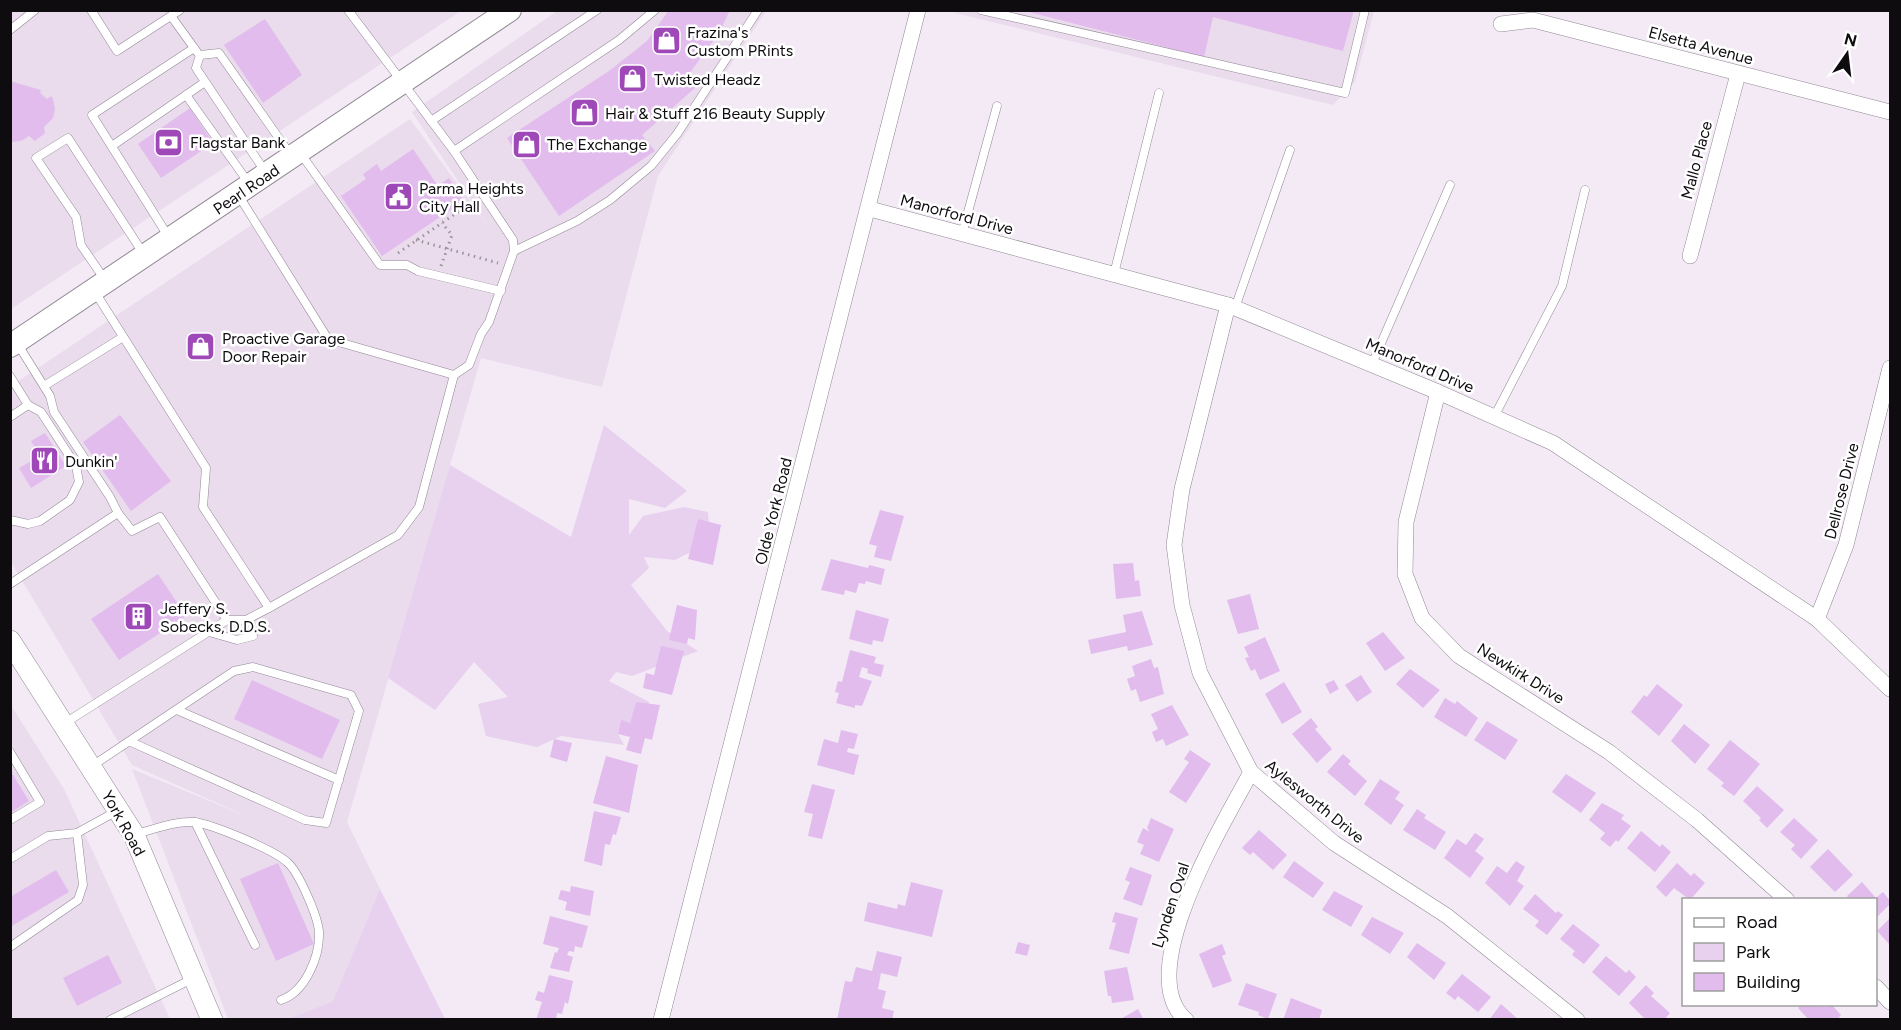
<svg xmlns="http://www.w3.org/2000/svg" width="1901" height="1030" viewBox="0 0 1901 1030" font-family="Figtree,sans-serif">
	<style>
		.built { fill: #eadced }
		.green { fill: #e8d0ef }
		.building { fill: #e1bced }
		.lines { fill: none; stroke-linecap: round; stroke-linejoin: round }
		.lane-casing { stroke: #908893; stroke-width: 9 }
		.street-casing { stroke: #908893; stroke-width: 16 }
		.secondary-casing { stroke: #908893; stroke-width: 22 }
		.primary-casing { stroke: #908893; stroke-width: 24 }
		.path { stroke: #9a939c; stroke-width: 3; stroke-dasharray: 1.5 4.5; stroke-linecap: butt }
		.lane { stroke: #fff; stroke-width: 8 }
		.street { stroke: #fff; stroke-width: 15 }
		.secondary { stroke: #fff; stroke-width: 21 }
		.primary { stroke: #fff; stroke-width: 22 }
		.labels { text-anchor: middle; stroke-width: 5; stroke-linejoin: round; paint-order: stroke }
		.poi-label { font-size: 16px; fill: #0f0c10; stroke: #fff; text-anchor: start }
		.street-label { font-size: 16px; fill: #0f0c10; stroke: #fff }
	</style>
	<rect width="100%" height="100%" fill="#f3eaf6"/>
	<!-- built -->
	<g class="built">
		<polygon points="956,10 1374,11 1355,82 1333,105 955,13"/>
		<polygon points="11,11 461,11 11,309"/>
		<polygon points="557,11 766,11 658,176 602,387 481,358 347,822 380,889 333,1001 288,1019 228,1019 132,769 246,816 132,765 11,562 11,386 410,119 488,226 412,112"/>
		<polygon points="10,704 64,789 170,1019 11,1019"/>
	</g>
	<!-- green -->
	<g class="green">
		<polygon points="604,425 687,491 665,508 629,499 629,535 643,516 684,507 708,512 710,542 675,560 644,557 649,568 631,585 667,631 698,651 632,676 616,672 609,681 649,702 649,705 636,702 630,723 621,721 618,734 624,745 561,736 537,747 486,736 478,704 508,697 474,662 435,710 388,678 450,465 571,537"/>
		<polygon points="380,889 445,1019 288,1019 333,1001"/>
	</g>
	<!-- building -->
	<g class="building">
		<polygon points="669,10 730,10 719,33 686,78 695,88 642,135 655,151 559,216 507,138 609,71 647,41"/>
		<polygon points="1354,10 1343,51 1213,17 1204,57 1025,11"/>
		<polygon points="265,19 302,75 263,103 224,45"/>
		<polygon points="10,81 41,90 40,93 47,99 51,96 53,99 55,109 53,118 44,127 45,133 35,141 29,136 21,141 10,142"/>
		<polygon points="190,108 213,143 161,178 138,144"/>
		<polygon points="413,149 438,186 449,178 464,201 382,256 341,196 366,179 363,174 377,164 381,171"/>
		<polygon points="120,415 171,481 131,511 83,442"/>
		<polygon points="45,433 66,466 31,488 19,468 40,456 31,441"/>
		<polygon points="880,510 904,516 891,561 874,557 877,546 869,544"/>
		<polygon points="698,519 721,525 713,565 688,559"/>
		<polygon points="831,559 868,568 869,565 885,569 881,585 866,581 865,584 859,583 856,593 845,590 844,595 821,590"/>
		<polygon points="1133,563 1135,581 1139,580 1141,596 1116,599 1113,564"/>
		<polygon points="158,574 186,616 119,660 91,619"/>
		<polygon points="1250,594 1259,629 1238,634 1227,600"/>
		<polygon points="677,605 697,610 695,640 688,638 687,644 669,640"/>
		<polygon points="856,610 889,619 883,642 873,640 872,645 849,639"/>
		<polygon points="1142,611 1153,645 1128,651 1127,646 1091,654 1088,640 1126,632 1123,615"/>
		<polygon points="1383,632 1405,658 1385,671 1366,643"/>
		<polygon points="1265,637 1280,671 1260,680 1255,669 1251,671 1245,658 1249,657 1244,647"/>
		<polygon points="661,646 684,651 672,695 643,688 646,673 654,675"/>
		<polygon points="850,650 876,657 874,663 884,665 881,677 867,673 868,669 862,667 859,677 872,681 862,706 855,705 855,708 836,703 839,693 835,692 838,681 842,682"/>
		<polygon points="1151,659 1154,668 1158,667 1164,694 1140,702 1136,689 1131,691 1127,679 1135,676 1132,666"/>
		<polygon points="1410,669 1440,690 1423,708 1396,684"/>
		<polygon points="1361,675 1372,692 1357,702 1345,685"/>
		<polygon points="252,680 340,720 322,759 234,719"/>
		<polygon points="1334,680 1339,689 1330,694 1325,684"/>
		<polygon points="1284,682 1302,712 1282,724 1265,694"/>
		<polygon points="1657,684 1683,705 1659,736 1631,712 1644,695 1647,697"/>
		<polygon points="1445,698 1455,704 1457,701 1478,718 1466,737 1434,717"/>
		<polygon points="636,702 660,705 652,740 645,738 641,754 626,750 630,737 618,734 621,720 630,723"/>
		<polygon points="1172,705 1189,735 1166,746 1163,739 1156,742 1152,732 1158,729 1151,714"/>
		<polygon points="1311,718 1318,727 1315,729 1332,749 1317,763 1292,734"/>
		<polygon points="1487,721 1518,740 1505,760 1474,740"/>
		<polygon points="1684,724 1710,745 1695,764 1671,741"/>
		<polygon points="841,730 858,734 854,749 848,748 847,752 859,755 854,775 817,765 824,739 838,743"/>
		<polygon points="554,739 572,743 567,762 550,757"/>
		<polygon points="1730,740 1760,764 1734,796 1721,786 1724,783 1707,769"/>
		<polygon points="1190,750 1211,764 1186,803 1169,792 1189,762 1184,759"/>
		<polygon points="1343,754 1351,761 1348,764 1367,781 1355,796 1327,772"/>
		<polygon points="606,756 638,765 629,813 593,803"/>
		<polygon points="10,770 29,801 10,813"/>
		<polygon points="1566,774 1596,793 1581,813 1552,792"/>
		<polygon points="1380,779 1400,792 1395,799 1404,805 1391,825 1364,804"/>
		<polygon points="812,784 835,790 822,839 808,836 813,814 804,812"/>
		<polygon points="1757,786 1784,810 1767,828 1759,820 1761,818 1743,801"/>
		<polygon points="1602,803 1624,815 1621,819 1631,826 1618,842 1616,840 1610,847 1600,839 1605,833 1589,820"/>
		<polygon points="1417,809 1426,815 1424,818 1446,832 1435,850 1403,830"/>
		<polygon points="594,811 621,817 616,835 613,834 610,845 605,844 602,866 584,861"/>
		<polygon points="1151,818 1174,829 1159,862 1140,854 1144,845 1137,842 1143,828 1150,832 1147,828"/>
		<polygon points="1794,818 1818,840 1801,859 1791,849 1795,845 1780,832"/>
		<polygon points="1259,830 1287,855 1273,870 1253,852 1250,855 1242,848"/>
		<polygon points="1641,831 1660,847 1662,844 1671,852 1655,872 1627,848"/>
		<polygon points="1475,833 1484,839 1475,851 1484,858 1470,878 1444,858 1457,839 1466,845"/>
		<polygon points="1828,849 1853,875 1835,892 1810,867"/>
		<polygon points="1294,861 1324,883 1313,898 1283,877"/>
		<polygon points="1516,861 1525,867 1517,881 1524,886 1510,906 1485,883 1497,866 1507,873"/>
		<polygon points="278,863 314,944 276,961 240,879"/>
		<polygon points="1677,863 1691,876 1694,873 1705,883 1690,900 1674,888 1666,897 1656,887"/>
		<polygon points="1130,867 1152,875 1142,906 1123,899 1130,882 1125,880"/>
		<polygon points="56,870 69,892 10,927 10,897"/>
		<polygon points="911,882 943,890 932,937 864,921 868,902 897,909 898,904 905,906"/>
		<polygon points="1862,882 1876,898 1883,892 1890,901 1890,904 1876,918 1876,900 1850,900 1847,896"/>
		<polygon points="571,886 594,891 590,916 565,910 567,902 558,899 561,890 570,892"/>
		<polygon points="1334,891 1363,906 1351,927 1322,910"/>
		<polygon points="1535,894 1556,913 1558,911 1563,915 1547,935 1535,926 1539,921 1523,909"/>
		<polygon points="1115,912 1138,918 1129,954 1109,949 1116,923 1112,922"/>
		<polygon points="550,916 588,926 582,948 575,946 574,952 569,951 567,955 573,957 569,972 550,968 555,952 557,953 559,948 543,944"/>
		<polygon points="1372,917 1404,933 1390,954 1361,935"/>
		<polygon points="1890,918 1890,945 1877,931"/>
		<polygon points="1573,924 1600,945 1584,964 1572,955 1575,951 1560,939"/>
		<polygon points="1018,942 1030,945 1027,956 1015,953"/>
		<polygon points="1417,943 1446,963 1434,980 1407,957"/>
		<polygon points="1222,944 1226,954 1222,956 1232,981 1213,988 1199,954"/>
		<polygon points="877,951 902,957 897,977 881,973 878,989 886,991 882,1008 894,1011 892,1020 837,1020 845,981 852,982 856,967 872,971"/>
		<polygon points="108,955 122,983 77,1006 63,978"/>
		<polygon points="1606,956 1626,973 1629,970 1636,977 1619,996 1592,972"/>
		<polygon points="1127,967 1134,1000 1112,1003 1111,996 1108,996 1104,971"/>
		<polygon points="1462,974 1491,997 1478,1012 1458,996 1455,1000 1446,993"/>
		<polygon points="549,975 573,981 568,1004 565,1002 562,1014 557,1013 556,1020 536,1020 542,1002 535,1000 538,991 544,993"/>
		<polygon points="1246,983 1277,994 1268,1019 1258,1015 1259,1012 1238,1005"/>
		<polygon points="1646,985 1654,993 1651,996 1670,1013 1664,1020 1646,1020 1629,1003"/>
		<polygon points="1291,998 1322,1010 1319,1020 1283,1020"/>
		<polygon points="1501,1004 1519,1020 1489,1020"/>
		<polygon points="1802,1004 1826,1007 1831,1004 1841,1015 1837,1020 1809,1020 1798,1008"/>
		<polygon points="1138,1009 1144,1020 1119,1020"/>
	</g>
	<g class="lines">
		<defs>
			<g id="lane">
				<polyline points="91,10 117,51 180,10"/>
				<polyline points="348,10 454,151 513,240 514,251 489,322 481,334 469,365 454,375"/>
				<polyline points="981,10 1345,93 1365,10"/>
				<polyline points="171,16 197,52"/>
				<polyline points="10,30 35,10"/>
				<polyline points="200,55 219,53 290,154"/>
				<polyline points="200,55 196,68 266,173"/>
				<polyline points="186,95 248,182"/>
				<polyline points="431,121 597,10"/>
				<polyline points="112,146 205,82"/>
				<polyline points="454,151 619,40 655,10"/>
				<polyline points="301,154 380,265 407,265 418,271 501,291"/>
				<polyline points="962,234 997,106"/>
				<polyline points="168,236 92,115 194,48"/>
				<polyline points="514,251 577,221 610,200 651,166 677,134 758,10"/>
				<polyline points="1114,274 1159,93"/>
				<polyline points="105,280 81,245 76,217 36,158 68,138 143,253"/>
				<polyline points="95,292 206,468 203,507 269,608 398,535 419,507 454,375 328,339 239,196"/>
				<polyline points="1235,308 1290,150"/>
				<polyline points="17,343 50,396 54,412 110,497 118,513"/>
				<polyline points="1372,364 1450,185"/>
				<polyline points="10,376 28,405 41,412 76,466 79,482 70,500 40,521 28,524 10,520"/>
				<polyline points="44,386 123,337"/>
				<polyline points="10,417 28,405"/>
				<polyline points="1494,417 1562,286 1585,190"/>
				<polyline points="10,584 118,513 132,531 160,517 227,620 65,723"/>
				<polyline points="227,620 246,620 269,608"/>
				<polyline points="209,632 237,640 253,636"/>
				<polyline points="177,710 339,780"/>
				<polyline points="10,752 40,802 10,820"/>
				<polyline points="92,766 234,671 253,667 351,695 359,711 326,823 305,820 131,742"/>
				<polyline points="195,822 255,945"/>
				<path d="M136,834c19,-5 38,-13 58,-12 18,2 80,28 93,40 12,10 31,55 32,70 1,25 -14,60 -38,68"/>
				<polyline points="10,859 48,836 77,833 117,811"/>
				<polyline points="10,947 78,900 83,885 77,833"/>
				<polyline points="110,1020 194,978"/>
			</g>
			<g id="street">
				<polyline points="1501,24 1533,20 1890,112"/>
				<polyline points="870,209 1228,305 1438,392 1553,443 1817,619 1890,689"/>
				<polyline points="1690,256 1738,74"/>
				<polyline points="1228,305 1182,489 1174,545 1182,605 1200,673 1251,772 1334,843 1447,916 1577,1020"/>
				<polyline points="1438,392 1406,522 1405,574 1422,618 1459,656 1609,752 1697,820 1787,900"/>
				<polyline points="1817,619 1846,545 1890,368"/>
				<polyline points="1876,987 1890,1002"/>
				<polyline points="661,1020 918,10"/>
				<path d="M1186,1020c-55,-47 39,-199 65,-248"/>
			</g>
			<polyline id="secondary" points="10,641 134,835 212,1020"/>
			<polyline id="primary" points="10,346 510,10"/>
		</defs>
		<!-- lane casing -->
		<use href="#lane" class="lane-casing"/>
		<!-- street casing -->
		<use href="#street" class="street-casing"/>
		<!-- secondary casing -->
		<use href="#secondary" class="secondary-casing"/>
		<!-- primary casing -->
		<use href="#primary" class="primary-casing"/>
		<!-- path -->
		<g class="path">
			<polyline points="416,240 498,263"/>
			<polyline points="398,253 474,201"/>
			<polyline points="441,266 452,235 442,223"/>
		</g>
		<!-- lane -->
		<use href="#lane" class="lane"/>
		<!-- street -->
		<use href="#street" class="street"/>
		<!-- secondary -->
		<use href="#secondary" class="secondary"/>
		<!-- primary -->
		<use href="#primary" class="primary"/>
	</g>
	<!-- icons -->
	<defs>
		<symbol id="shop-square" viewBox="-11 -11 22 22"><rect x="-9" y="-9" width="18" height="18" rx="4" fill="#9e49b7" stroke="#fff"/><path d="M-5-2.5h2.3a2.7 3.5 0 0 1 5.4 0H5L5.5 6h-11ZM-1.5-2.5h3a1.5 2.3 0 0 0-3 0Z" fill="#fff"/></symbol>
		<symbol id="bank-square" viewBox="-11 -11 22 22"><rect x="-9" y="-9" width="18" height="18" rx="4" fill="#9e49b7" stroke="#fff"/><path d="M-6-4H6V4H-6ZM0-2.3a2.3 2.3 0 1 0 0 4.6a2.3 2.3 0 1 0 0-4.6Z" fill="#fff"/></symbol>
		<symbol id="civic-square" viewBox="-11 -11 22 22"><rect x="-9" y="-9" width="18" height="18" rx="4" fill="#9e49b7" stroke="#fff"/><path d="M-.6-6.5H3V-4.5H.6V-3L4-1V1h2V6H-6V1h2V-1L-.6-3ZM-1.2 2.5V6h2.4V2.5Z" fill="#fff"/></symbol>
		<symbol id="restaurant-square" viewBox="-11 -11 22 22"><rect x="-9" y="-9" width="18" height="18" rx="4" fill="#9e49b7" stroke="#fff"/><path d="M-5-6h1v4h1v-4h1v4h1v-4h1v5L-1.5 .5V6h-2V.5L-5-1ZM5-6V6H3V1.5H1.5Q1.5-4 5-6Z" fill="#fff"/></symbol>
		<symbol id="building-square" viewBox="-11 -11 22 22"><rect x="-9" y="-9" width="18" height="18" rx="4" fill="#9e49b7" stroke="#fff"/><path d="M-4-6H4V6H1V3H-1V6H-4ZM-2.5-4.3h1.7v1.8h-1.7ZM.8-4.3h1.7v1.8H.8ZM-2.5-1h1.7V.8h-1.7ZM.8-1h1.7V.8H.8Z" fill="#fff"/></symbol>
	</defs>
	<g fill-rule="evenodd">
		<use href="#shop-square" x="650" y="24" width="33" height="33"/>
		<use href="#shop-square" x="616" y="62" width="33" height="33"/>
		<use href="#shop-square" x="568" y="96" width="33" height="33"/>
		<use href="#bank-square" x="152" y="126" width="33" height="33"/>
		<use href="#shop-square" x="510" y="128" width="33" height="33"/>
		<use href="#civic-square" x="382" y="180" width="33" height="33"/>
		<use href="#shop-square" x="184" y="330" width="33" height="33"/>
		<use href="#restaurant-square" x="28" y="444" width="33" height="33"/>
		<use href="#building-square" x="122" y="600" width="33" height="33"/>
	</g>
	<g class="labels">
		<!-- poi labels -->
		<g class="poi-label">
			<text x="687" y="38">Frazina's<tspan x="687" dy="18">Custom PRints</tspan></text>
			<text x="654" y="85">Twisted Headz</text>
			<text x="605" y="119">Hair &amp; Stuff 216 Beauty Supply</text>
			<text x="190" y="148">Flagstar Bank</text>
			<text x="547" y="150">The Exchange</text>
			<text x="419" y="194">Parma Heights<tspan x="419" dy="18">City Hall</tspan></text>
			<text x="222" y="344">Proactive Garage<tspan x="222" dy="18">Door Repair</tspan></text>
			<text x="65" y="467">Dunkin'</text>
			<text x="160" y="614">Jeffery S.<tspan x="160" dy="18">Sobecks, D.D.S.</tspan></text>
		</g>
		<!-- street labels -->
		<g class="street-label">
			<text transform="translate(1701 45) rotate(15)" y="6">Elsetta Avenue</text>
			<text transform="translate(1696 160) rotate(-75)" y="6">Mallo Place</text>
			<text transform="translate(246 189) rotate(-34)" y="6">Pearl Road</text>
			<text transform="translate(957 214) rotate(15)" y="6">Manorford Drive</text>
			<text transform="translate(1420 365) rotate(23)" y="6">Manorford Drive</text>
			<text transform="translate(1841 491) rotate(-76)" y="6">Dellrose Drive</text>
			<text transform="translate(773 511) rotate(-76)" y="6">Olde York Road</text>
			<text transform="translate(1521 673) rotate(32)" y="6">Newkirk Drive</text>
			<text transform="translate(1315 801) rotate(39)" y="6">Aylesworth Drive</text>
			<text transform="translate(124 823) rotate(61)" y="6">York Road</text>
			<text transform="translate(1170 905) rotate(-72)" y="6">Lynden Oval</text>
		</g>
	</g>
	<!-- border -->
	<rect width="1901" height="1030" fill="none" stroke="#0f0c10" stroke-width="24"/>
	<!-- legend -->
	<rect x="1682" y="898" width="195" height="108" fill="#ffffff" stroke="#9f9e9f" stroke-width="1.5"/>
	<rect x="1694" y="918" width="30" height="9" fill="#ffffff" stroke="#9f9e9f" stroke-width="1.5"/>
	<text x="1736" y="928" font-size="18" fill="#0f0c10">Road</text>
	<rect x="1694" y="943" width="30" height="18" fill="#e8d0ef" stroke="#9f9e9f" stroke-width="1.5"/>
	<text x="1736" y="958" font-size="18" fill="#0f0c10">Park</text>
	<rect x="1694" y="973" width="30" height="18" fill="#e1bced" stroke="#9f9e9f" stroke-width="1.5"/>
	<text x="1736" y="988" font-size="18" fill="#0f0c10">Building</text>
	<!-- north arrow -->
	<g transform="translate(1847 54) rotate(14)" stroke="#ffffff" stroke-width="4.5" paint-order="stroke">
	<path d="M0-4.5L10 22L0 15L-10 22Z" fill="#0f0c10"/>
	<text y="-9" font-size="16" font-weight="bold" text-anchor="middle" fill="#0f0c10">N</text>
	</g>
</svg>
